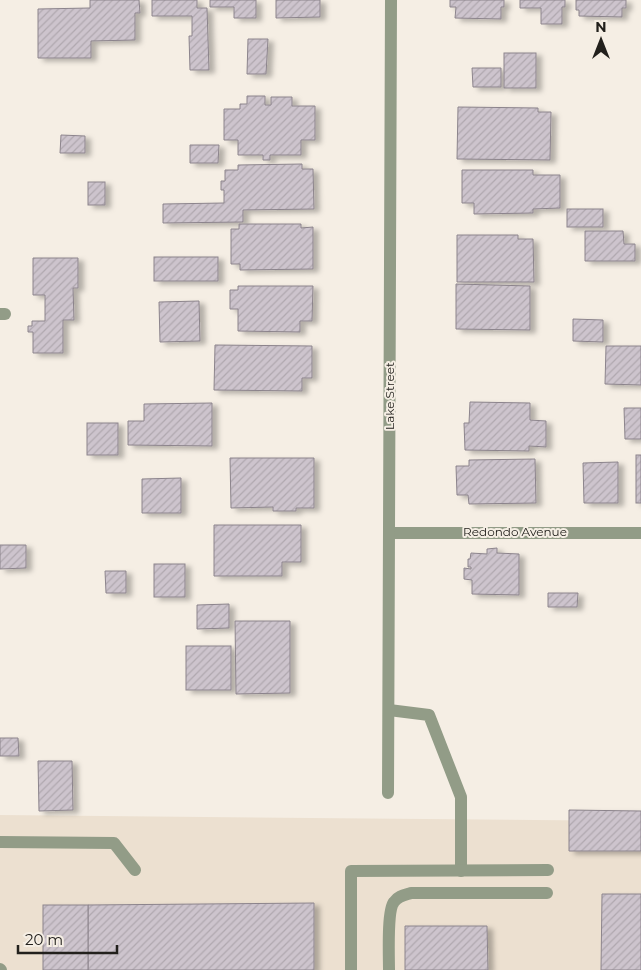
<svg xmlns="http://www.w3.org/2000/svg" width="641" height="970" viewBox="0 0 641 970" font-family="Montserrat,sans-serif">
	<style>
		.built { fill: #ece0d0 }
		.building { fill: url(#building-hatch); stroke: #8c848c; filter: url(#shadow) }
		.lines { fill: none; stroke-linecap: round; stroke-linejoin: round }
		.service { stroke: #929c87; stroke-width: 12 }
		.minor { stroke: #929c87; stroke-width: 12 }
		.labels { text-anchor: middle; stroke-width: 4; stroke-linejoin: round; paint-order: stroke }
		.street-label { font-size: 12px; fill: #22201c; stroke: #f5eee4 }
	</style>
	<defs>
		<pattern id="building-hatch" width="6" height="6" patternUnits="userSpaceOnUse" patternTransform="scale(1.25)"><rect width="6" height="6" fill="#cdc4cd"/><path d="M-1 1l2-2M0 6l6-6M5 7l2-2" fill="none" stroke="#b0a8af"/></pattern>
		<filter id="shadow"><feDropShadow dx="5.5" dy="3" stdDeviation="2.5" flood-color="#0004"/></filter>
	</defs>
	<rect width="100%" height="100%" fill="#f5eee4"/>
	<!-- built -->
	<polygon class="built" points="0,815 641,821 641,970 0,970"/>
	<!-- building -->
	<g class="building">
		<polygon points="90,0 139,0 140,13 135,13 135,40 91,41 91,58 38,58 38,9 90,8"/>
		<polygon points="152,0 197,0 197,8 207,8 209,70 190,70 189,36 192,36 192,16 152,16"/>
		<polygon points="210,0 256,0 256,18 234,18 234,7 210,7"/>
		<polygon points="276,0 320,0 320,17 276,18"/>
		<polygon points="450,0 504,0 504,7 501,7 501,19 455,18 456,7 450,7"/>
		<polygon points="520,0 565,0 565,7 562,7 562,24 541,24 541,8 520,8"/>
		<polygon points="576,0 626,0 626,8 622,8 622,17 579,16 579,10 576,10"/>
		<polygon points="248,39 268,39 266,74 247,74"/>
		<rect x="504" y="53" width="32" height="35"/>
		<polygon points="472,68 501,68 501,87 473,87"/>
		<polygon points="247,96 265,96 265,105 271,105 271,97 292,97 292,106 315,106 315,140 301,140 301,155 270,155 270,160 263,160 263,155 238,155 238,140 224,140 224,109 240,109 240,104 247,104"/>
		<polygon points="458,107 538,108 538,112 551,112 550,160 457,159"/>
		<polygon points="61,135 85,136 85,153 60,153"/>
		<polygon points="190,145 219,145 218,163 190,163"/>
		<polygon points="302,164 302,169 313,169 314,209 243,210 243,222 163,223 163,204 224,203 224,190 221,190 221,181 225,181 225,170 238,170 238,165"/>
		<polygon points="462,170 533,170 533,175 560,175 560,208 533,209 533,213 474,214 474,203 462,203"/>
		<rect x="88" y="182" width="17" height="23"/>
		<rect x="567" y="209" width="36" height="18"/>
		<polygon points="239,224 301,224 301,228 313,227 313,269 240,270 240,264 231,264 231,229 239,229"/>
		<polygon points="585,231 623,231 624,244 635,244 635,261 585,261"/>
		<polygon points="457,235 518,235 518,239 533,239 534,282 457,282"/>
		<rect x="154" y="257" width="64" height="24"/>
		<polygon points="33,258 78,258 78,288 73,288 74,320 63,320 63,353 33,353 33,332 28,332 28,326 32,326 32,321 45,321 45,295 33,295"/>
		<polygon points="456,284 530,286 530,330 456,329"/>
		<polygon points="238,286 313,286 312,321 300,321 300,332 238,331 238,309 230,309 230,290 238,290"/>
		<polygon points="199,301 200,341 160,342 159,302"/>
		<polygon points="573,319 603,320 603,342 573,341"/>
		<polygon points="215,345 312,346 312,378 302,378 302,391 214,390"/>
		<polygon points="606,346 641,346 641,385 605,384"/>
		<polygon points="470,402 530,403 530,420 546,421 546,447 529,446 529,451 465,450 464,423 469,423"/>
		<polygon points="212,403 212,446 128,445 128,421 144,421 144,404"/>
		<polygon points="624,408 641,408 641,439 625,439"/>
		<rect x="87" y="423" width="31" height="32"/>
		<rect x="636" y="455" width="5" height="48"/>
		<polygon points="230,458 314,458 314,508 296,508 296,511 273,511 273,507 231,508"/>
		<polygon points="535,459 536,503 469,504 468,495 457,495 456,466 469,466 469,460"/>
		<polygon points="618,462 618,503 584,503 583,463"/>
		<polygon points="181,478 181,513 142,513 142,479"/>
		<polygon points="214,525 301,525 301,562 282,562 282,576 214,576"/>
		<polygon points="0,545 26,545 26,568 0,569"/>
		<polygon points="497,548 497,553 519,554 519,595 472,594 472,580 464,579 464,568 471,569 471,567 468,567 468,559 470,559 471,553 487,554 487,549"/>
		<rect x="154" y="564" width="31" height="33"/>
		<polygon points="105,571 126,571 126,593 106,593"/>
		<polygon points="548,593 578,593 577,607 548,607"/>
		<polygon points="229,604 229,628 197,629 197,605"/>
		<polygon points="235,621 290,621 290,693 236,694"/>
		<rect x="186" y="646" width="45" height="44"/>
		<polygon points="0,738 18,738 19,756 0,756"/>
		<polygon points="38,761 72,761 73,810 39,811"/>
		<polygon points="569,810 641,811 641,851 569,851"/>
		<polygon points="602,894 641,894 641,970 601,970"/>
		<polygon points="314,903 314,970 88,970 88,905"/>
		<rect x="43" y="905" width="45" height="65"/>
		<polygon points="405,926 487,926 488,970 405,970"/>
	</g>
	<g class="lines">
		<!-- service -->
		<g class="service">
			<polyline points="0,314 5,314"/>
			<polyline points="389,710 429,715 461,797 461,871"/>
			<polyline points="0,842 114,843 135,870"/>
			<polyline points="0,969 1,970"/>
			<polyline points="351,970 351,871 548,870"/>
			<path d="M389,970c0,-13 -2,-60 5,-68 4,-6 11,-7 17,-9h136"/>
		</g>
		<!-- minor -->
		<g class="minor">
			<polyline points="390,533 641,533"/>
			<polyline points="388,793 391,0"/>
		</g>
	</g>
	<g class="labels">
		<!-- street labels -->
		<g class="street-label">
			<text transform="translate(390 396) rotate(-90)" y="4">Lake Street</text>
			<text x="515" y="536">Redondo Avenue</text>
		</g>
	</g>
	<!-- north arrow -->
	<g transform="translate(601 40)" stroke="#f5eee4" stroke-width="4" paint-order="stroke">
	<path d="M0-4L9 19L0 12L-9 19Z" fill="#22201c"/>
	<text y="-8" font-size="14" font-weight="bold" text-anchor="middle" fill="#22201c">N</text>
	</g>
	<!-- scale -->
	<path d="M18 945v8h99v-8" fill="none" stroke="#22201c" stroke-width="2.5"/>
	<text x="25" y="945" font-size="15" fill="#22201c" stroke="#f5eee4" stroke-width="4" paint-order="stroke">20 m</text>
</svg>
